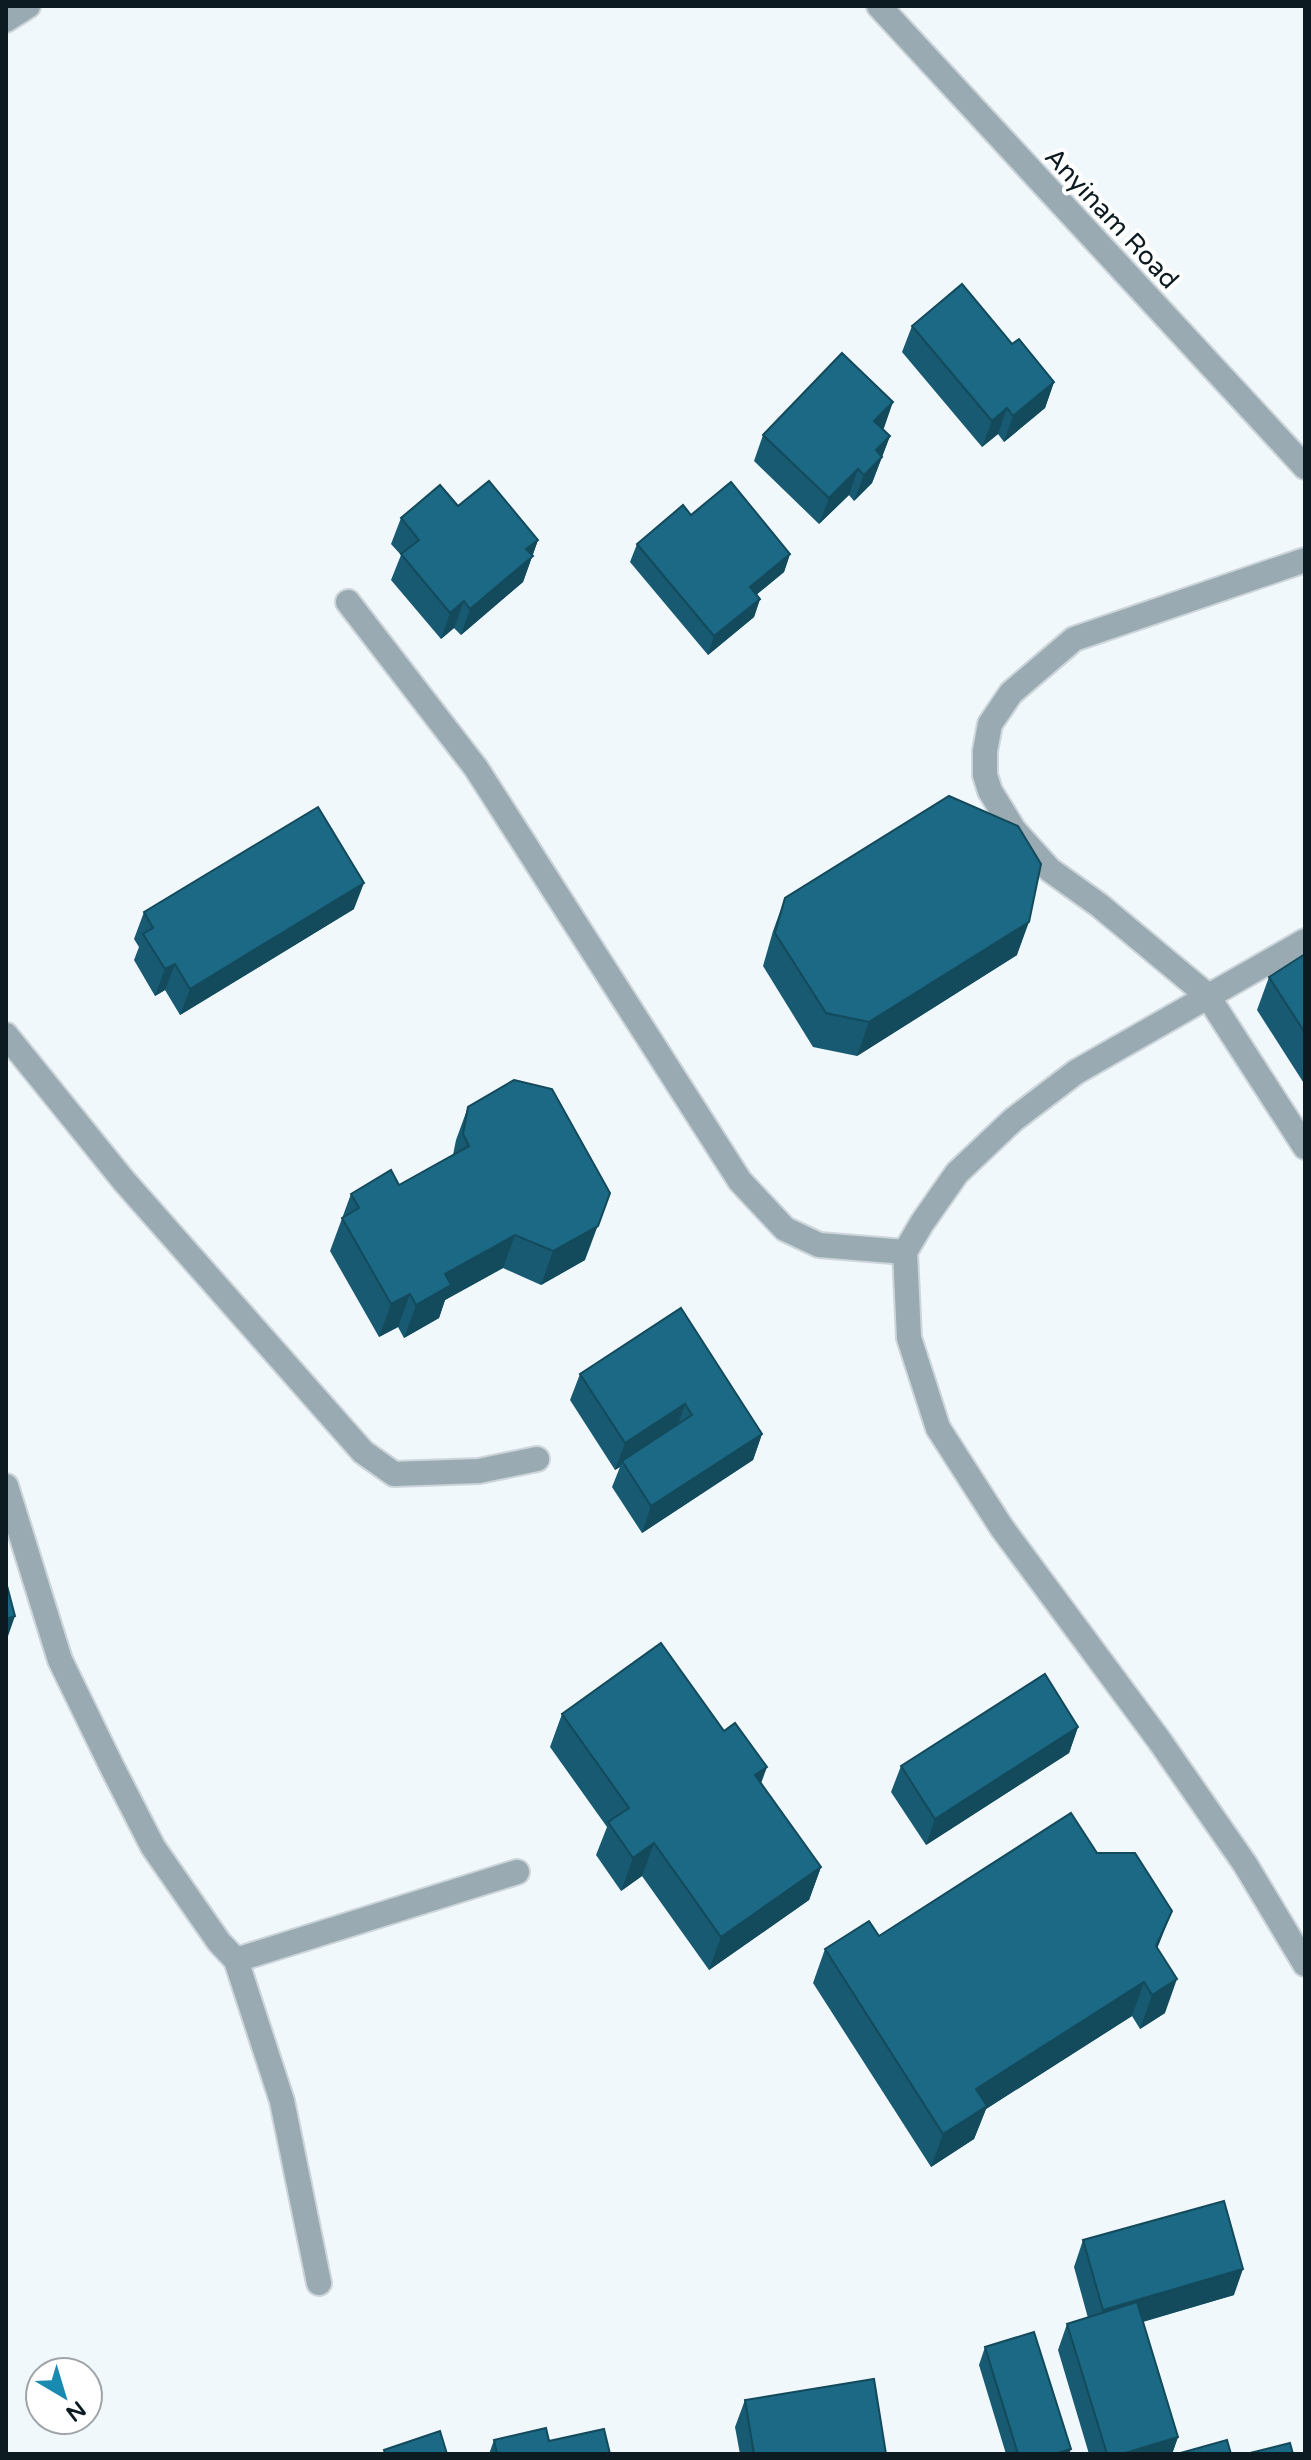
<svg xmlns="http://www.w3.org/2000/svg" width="1311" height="2460" viewBox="0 0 1311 2460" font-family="'Varela Round',sans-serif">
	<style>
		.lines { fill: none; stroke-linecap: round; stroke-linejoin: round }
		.minor-casing { stroke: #ccd5d9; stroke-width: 28 }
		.minor { stroke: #99aab2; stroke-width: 24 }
		.wall { fill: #175a72 }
		.shaded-wall { fill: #134a5c }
		.building { fill: #1b6984; stroke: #134a5c; stroke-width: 2 }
		.labels { text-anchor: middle; stroke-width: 8; stroke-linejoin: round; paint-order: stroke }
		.street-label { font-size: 26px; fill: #0c1b22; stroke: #fff }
	</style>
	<rect width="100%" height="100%" fill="#f0f8fc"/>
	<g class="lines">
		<defs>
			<g id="minor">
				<polyline points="879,6 1305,467"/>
				<polyline points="6,20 28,6"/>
				<polyline points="1305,560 1074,639 1011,693 990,724 985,751 985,775 990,791 1014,830 1050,870 1099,905 1207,995 1305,1147"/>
				<polyline points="348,602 476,768 740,1181 785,1229 819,1245 905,1252"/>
				<polyline points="1305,941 1076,1072 1013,1120 957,1173 922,1223 905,1252 909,1338 938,1428 1002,1528 1159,1740 1245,1864 1305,1964"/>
				<polyline points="6,1035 124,1181 363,1452 394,1474 479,1471 537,1459"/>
				<polyline points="6,1486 60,1660 112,1767 153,1847 219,1942 236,1960 517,1872"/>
				<polyline points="236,1960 282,2101 319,2283"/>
			</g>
		</defs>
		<!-- minor casing -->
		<use href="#minor" class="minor-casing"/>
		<!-- minor -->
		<use href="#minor" class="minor"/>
	</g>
	<!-- wall -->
	<g class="wall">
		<polygon points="912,326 1012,344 1054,382 1045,408 1004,442 998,434 982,447 902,352"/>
		<polygon points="884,428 883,429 890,436 872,483 854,501 849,495 819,524 754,461 763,435"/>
		<polygon points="458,506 538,540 523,582 461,635 454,628 441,639 391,580 401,555 391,544 401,518"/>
		<polygon points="637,544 790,554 784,572 757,594 760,599 754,617 708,655 630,562"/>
		<polygon points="785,898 1017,955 857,1056 813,1047 763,966 773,931"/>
		<polygon points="354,909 180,1015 165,990 155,996 134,960 139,947 134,939 144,912"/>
		<polygon points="1305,954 1305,1085 1257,1010 1269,977"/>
		<polygon points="468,1107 585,1260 541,1285 503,1268 445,1300 439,1318 404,1338 398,1327 379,1337 330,1251 351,1194 399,1185 453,1155 456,1140"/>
		<polygon points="681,1308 762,1434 753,1460 642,1533 612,1487 620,1467 615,1470 570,1400 580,1374"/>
		<polygon points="562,1714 761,1783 821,1867 809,1900 709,1970 642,1876 621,1891 596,1855 607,1827 550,1747"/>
		<polygon points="1078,1727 1069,1753 926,1845 891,1792 901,1766"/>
		<polygon points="879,1936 1158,1948 1165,2013 1140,2029 1132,2016 986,2109 974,2139 931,2167 813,1983 825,1949"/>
		<polygon points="1083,2240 1234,2295 1143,2322 1178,2437 1172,2454 1089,2454 1058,2350 1067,2324 1088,2318 1074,2267"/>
		<polygon points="985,2347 1069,2454 1006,2454 979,2365"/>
		<polygon points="745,2400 886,2454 740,2454 735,2427"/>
		<polygon points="494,2440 549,2441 610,2454 489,2454"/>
	</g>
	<!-- shaded-wall -->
	<g class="shaded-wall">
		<polygon points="1054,382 1045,408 1004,442 1013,416"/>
		<polygon points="893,402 884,428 865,448 874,421"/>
		<polygon points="1007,408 998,434 982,447 992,421"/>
		<polygon points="890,436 872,483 854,501 864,475 876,450"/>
		<polygon points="858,469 849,495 819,524 829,498"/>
		<polygon points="538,540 523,582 461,635 470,609 526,549"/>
		<polygon points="790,554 784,572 744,605 750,587"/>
		<polygon points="760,599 754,617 708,655 714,636"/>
		<polygon points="464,601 454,628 441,639 450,613"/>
		<polygon points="364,883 354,909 180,1015 190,989"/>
		<polygon points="1029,922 1017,955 857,1056 869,1022"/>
		<polygon points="175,964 165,990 155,996 165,969"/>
		<polygon points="610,1193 585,1260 541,1285 553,1251"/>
		<polygon points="515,1235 503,1268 445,1300 439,1318 404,1338 416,1305 445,1274"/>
		<polygon points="410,1294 398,1327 379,1337 391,1304"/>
		<polygon points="685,1404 676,1431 622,1461 620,1467 615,1470 625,1443"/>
		<polygon points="762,1434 753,1460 642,1533 651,1506"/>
		<polygon points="15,1616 6,1642 6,1619"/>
		<polygon points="1078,1727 1069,1753 926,1845 935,1819"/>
		<polygon points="767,1767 755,1800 755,1775"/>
		<polygon points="654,1843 642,1876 621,1891 633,1858"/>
		<polygon points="821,1867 809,1900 709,1970 721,1937"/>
		<polygon points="1172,1911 1159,1944 1144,1979 1156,1946"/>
		<polygon points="1177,1979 1165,2013 1140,2029 1152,1995"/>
		<polygon points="1144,1982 1132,2016 986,2109 974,2139 931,2167 943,2134 976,2089"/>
		<polygon points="1243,2269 1234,2295 1093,2336 1103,2310"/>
		<polygon points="1178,2437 1172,2454 1122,2454"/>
		<polygon points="1071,2449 1069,2454 1054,2454"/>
	</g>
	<!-- building -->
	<g class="building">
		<polygon points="962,284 1012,344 1019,339 1054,382 1013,416 1007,408 992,421 912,326"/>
		<polygon points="842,353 893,402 874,421 890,436 876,450 882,457 864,475 858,469 829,498 763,435"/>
		<polygon points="489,481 538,540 526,549 533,556 470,609 464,601 450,613 401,554 419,540 401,518 440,485 458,506"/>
		<polygon points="731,482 790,554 750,587 760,599 714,636 637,544 683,505 691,515"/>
		<polygon points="949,796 1018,826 1041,864 1029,922 869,1022 826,1013 775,933 785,898"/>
		<polygon points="318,807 364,883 190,989 175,964 165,969 143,934 153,928 144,912"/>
		<polygon points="1305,954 1305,1033 1269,977"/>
		<polygon points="514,1080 552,1089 610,1193 598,1226 553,1251 515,1235 445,1274 451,1285 416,1305 410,1294 391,1304 342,1218 359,1208 351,1194 391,1170 399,1185 469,1146 463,1134 468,1107"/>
		<polygon points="681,1308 762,1434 651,1506 622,1461 692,1415 685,1404 625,1443 580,1374"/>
		<polygon points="6,1582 15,1616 6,1619"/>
		<polygon points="661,1643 724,1731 735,1723 767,1767 755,1775 821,1867 721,1937 654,1843 633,1858 608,1822 629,1808 562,1714"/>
		<polygon points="1045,1674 1078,1727 935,1819 901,1766"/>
		<polygon points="1071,1813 1097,1853 1135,1853 1172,1911 1156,1946 1177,1979 1152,1995 1144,1982 976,2089 987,2106 943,2134 825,1949 869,1921 879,1936"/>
		<polygon points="1224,2201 1243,2269 1103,2310 1083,2240"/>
		<polygon points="1137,2302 1178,2437 1122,2454 1107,2454 1067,2324"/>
		<polygon points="1034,2332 1071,2449 1054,2454 1018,2454 985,2347"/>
		<polygon points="874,2379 886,2454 754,2454 745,2400"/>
		<polygon points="546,2428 549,2441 604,2429 610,2454 497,2454 494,2440"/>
		<polygon points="440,2431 447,2454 385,2454 384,2450"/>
		<polygon points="1227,2440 1231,2454 1177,2454"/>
		<polygon points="1290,2443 1293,2454 1246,2454"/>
	</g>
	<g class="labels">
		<!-- street labels -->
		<g class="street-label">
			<text transform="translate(1112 218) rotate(47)" y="9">Anyinam Road</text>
		</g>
	</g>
	<!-- border -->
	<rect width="1311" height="2460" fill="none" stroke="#0c1b22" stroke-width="16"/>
	<!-- north arrow -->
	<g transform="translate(64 2396) rotate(142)"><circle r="38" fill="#ffffff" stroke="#9ea4a7" stroke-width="2"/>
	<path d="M0-6L14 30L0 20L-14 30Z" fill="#1a8bb0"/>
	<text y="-12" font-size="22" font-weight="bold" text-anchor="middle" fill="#0c1b22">N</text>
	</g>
</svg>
